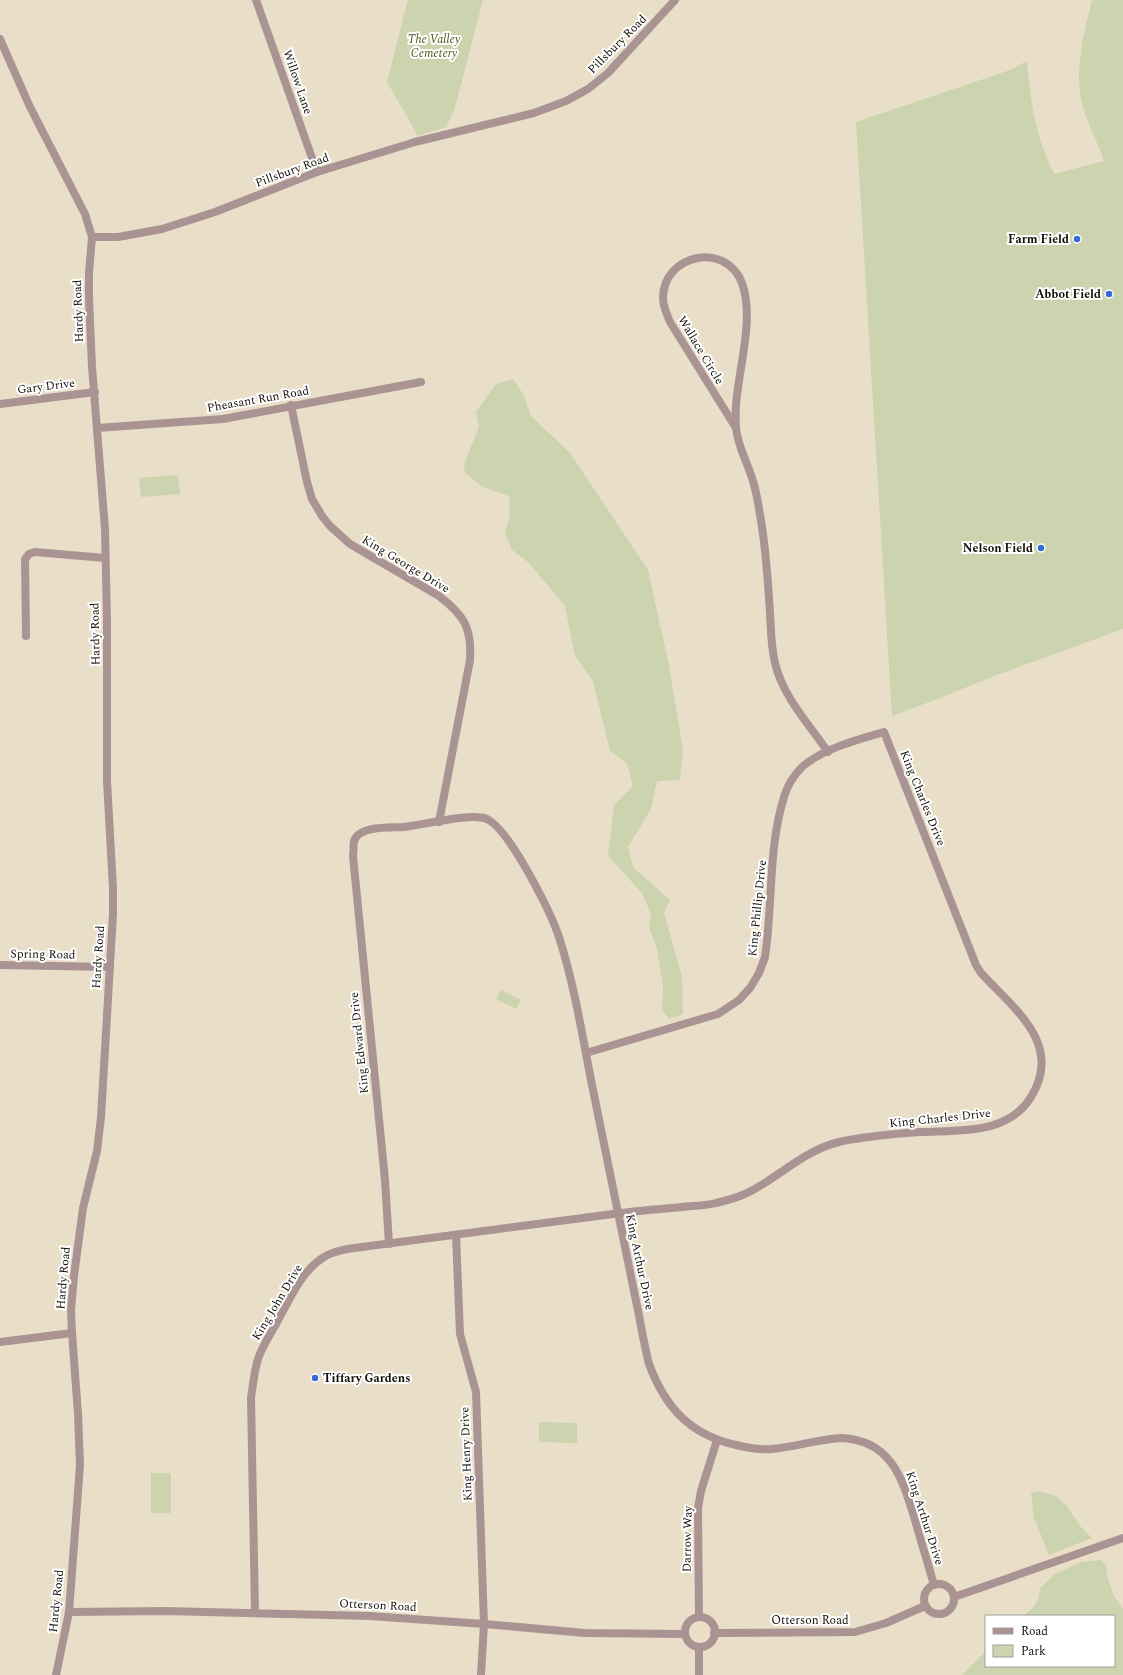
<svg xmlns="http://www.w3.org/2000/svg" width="1123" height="1675" viewBox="0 0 1123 1675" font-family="Spectral,serif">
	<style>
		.green { fill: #cbd4ae }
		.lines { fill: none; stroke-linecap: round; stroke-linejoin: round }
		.minor { stroke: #aa9493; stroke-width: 8 }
		.poi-dot { fill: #376bda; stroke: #fff; stroke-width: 1.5 }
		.labels { text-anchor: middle; stroke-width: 4; stroke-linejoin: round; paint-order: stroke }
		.park-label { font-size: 12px; font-style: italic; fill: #4d5917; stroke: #fff }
		.street-label { font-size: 12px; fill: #120f07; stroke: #fff }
		.poi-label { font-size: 12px; font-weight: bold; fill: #120f07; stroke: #fff; text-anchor: end }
	</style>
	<rect width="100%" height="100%" fill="#e9dec8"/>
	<!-- green -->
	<g class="green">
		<polygon points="408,0 483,0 454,111 446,127 418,136 387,82"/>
		<path d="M1092,0h31v629l-129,47 -54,22 -48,18 -36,-594 154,-52 17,-9c4,45 8,72 27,113l50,-13c-6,-19 -17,-38 -22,-57 -8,-34 2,-72 10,-104z"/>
		<polygon points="513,379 523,394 531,416 570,453 648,570 669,665 683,750 680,780 657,781 651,809 628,847 633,867 670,900 664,913 682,977 683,1014 669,1019 662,1009 663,986 657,949 649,927 651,914 642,893 608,856 614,805 633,786 627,763 610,751 593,681 575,656 565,606 528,562 512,550 505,533 510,515 509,496 483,487 465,473 464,464 479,427 476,412 496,384"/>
		<polygon points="178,475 180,494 141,497 139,478"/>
		<polygon points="501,990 521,1000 516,1009 496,999"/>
		<polygon points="539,1422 577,1423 577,1443 539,1442"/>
		<rect x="151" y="1473" width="20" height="40"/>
		<polygon points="1037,1491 1054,1495 1067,1506 1080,1526 1092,1538 1049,1555 1034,1518 1031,1493"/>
		<polygon points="1101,1560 1106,1564 1108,1579 1114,1596 1123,1609 1123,1675 962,1675 986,1651 986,1666 1114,1666 1114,1616 1023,1616 1032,1609 1039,1598 1040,1588 1055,1574 1081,1562"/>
	</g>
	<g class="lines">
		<!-- minor -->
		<g class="minor">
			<polyline points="256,0 317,172"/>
			<polyline points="0,39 30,107 85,214 92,237 89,273 89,298 92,367 105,529 107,621 107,781 113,888 113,914 101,1117 97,1151 83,1208 74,1276 71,1310 72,1333 78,1414 80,1465 69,1612 56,1675"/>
			<polyline points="92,237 118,237 162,229 215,212 317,172 415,142 534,113 566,101 588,89 608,73 675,0"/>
			<polyline points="0,404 95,392"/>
			<path d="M291,405l16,77 5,17 10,17 8,10 20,18 89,52c25,19 33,32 31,64l-31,162"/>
			<polyline points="97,428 223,419 421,382"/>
			<path d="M736,428l-66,-106c-3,-8 -7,-15 -7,-24 0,-44 63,-57 79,-15 15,42 -10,101 -6,144 1,17 10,33 15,48 5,13 7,27 9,40 6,32 8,66 10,98 1,16 1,34 5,50 8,34 34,61 53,89"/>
			<polyline points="26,636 25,559 29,554 35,552 105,558"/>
			<polyline points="0,965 110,967"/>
			<polyline points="456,1235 460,1334 476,1392 484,1624 481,1675"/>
			<path d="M389,1244l-4,-64 -32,-324c1,-5 0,-10 1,-15 5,-16 37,-13 50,-14 20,-2 67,-15 83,-8 23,11 64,94 72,118 15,47 23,96 32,143 15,72 30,144 44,216 5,22 8,45 14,68 16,43 41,71 87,81 12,3 24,5 36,4 24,-2 46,-10 70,-11 50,3 60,40 73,82 6,22 13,43 19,65"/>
			<polyline points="0,1342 72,1333"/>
			<circle cx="939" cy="1599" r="15"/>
			<polyline points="954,1597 1123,1538"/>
			<polyline points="69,1612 166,1611 370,1616 484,1624 585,1633 685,1634"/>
			<path d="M255,1613l-4,-215c2,-13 3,-26 7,-39 4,-12 12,-24 18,-35 13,-23 25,-53 48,-67 7,-5 15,-6 23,-8 88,-11 177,-23 266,-35 23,-3 46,-5 69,-7 11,-1 23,-1 34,-4 13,-3 25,-6 37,-13 29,-16 53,-40 86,-48 27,-6 55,-8 82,-10 38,-2 87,3 110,-35 33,-53 -18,-89 -50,-124l-5,-8 -92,-233c-27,8 -59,16 -81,34 -8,8 -16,20 -19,31 -16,51 -11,107 -19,160l-6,16 -9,15 -11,12 -21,14 -132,39"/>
			<polyline points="699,1617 698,1508 701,1491 717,1440"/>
			<circle cx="700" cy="1632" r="15"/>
			<polyline points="714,1633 855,1632 886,1623 925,1606"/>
			<polyline points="699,1647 699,1675"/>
		</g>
	</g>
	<!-- markers -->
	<g class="poi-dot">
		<circle cx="1077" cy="239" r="4"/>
		<circle cx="1109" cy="294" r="4"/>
		<circle cx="1041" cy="548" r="4"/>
		<circle cx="315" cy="1378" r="4"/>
	</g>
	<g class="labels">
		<!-- park labels -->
		<g class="park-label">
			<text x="434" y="43">The Valley<tspan x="434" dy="14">Cemetery</tspan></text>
		</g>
		<!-- street labels -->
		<g class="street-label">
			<text transform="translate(617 44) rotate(-45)" y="4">Pillsbury Road</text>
			<text transform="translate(298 82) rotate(71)" y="4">Willow Lane</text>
			<text transform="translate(292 170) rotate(-20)" y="4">Pillsbury Road</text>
			<text transform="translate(78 311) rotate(-92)" y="4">Hardy Road</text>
			<text transform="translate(701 350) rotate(59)" y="4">Wallace Circle</text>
			<text transform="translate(46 386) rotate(-7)" y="4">Gary Drive</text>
			<text transform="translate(258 399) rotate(-10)" y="4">Pheasant Run Road</text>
			<text transform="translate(406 564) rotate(31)" y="4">King George Drive</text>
			<text transform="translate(95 634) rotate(-91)" y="4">Hardy Road</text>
			<text transform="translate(923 798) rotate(68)" y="4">King Charles Drive</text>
			<text transform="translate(757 908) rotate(-84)" y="4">King Phillip Drive</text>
			<text transform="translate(43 954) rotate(1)" y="4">Spring Road</text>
			<text transform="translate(98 957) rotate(-86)" y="4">Hardy Road</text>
			<text transform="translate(359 1043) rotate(-96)" y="4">King Edward Drive</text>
			<text transform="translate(940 1118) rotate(-6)" y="4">King Charles Drive</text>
			<text transform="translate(640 1262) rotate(78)" y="4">King Arthur Drive</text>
			<text transform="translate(63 1278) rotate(-85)" y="4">Hardy Road</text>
			<text transform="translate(277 1302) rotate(-59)" y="4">King John Drive</text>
			<text transform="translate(466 1454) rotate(-92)" y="4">King Henry Drive</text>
			<text transform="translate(925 1518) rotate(72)" y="4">King Arthur Drive</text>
			<text transform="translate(687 1539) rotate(-89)" y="4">Darrow Way</text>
			<text transform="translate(56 1601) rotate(-84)" y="4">Hardy Road</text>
			<text transform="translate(378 1605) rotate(3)" y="4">Otterson Road</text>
			<text x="810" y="1624">Otterson Road</text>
		</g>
		<!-- poi labels -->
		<g class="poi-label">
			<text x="1069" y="243">Farm Field</text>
			<text x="1101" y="298">Abbot Field</text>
			<text x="1033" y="552">Nelson Field</text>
			<text x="323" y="1382" text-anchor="start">Tiffary Gardens</text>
		</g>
	</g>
	<!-- legend -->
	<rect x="985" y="1615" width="130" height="52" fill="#ffffff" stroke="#a09f9c"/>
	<rect x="993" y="1628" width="20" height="6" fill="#aa9493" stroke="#a09f9c"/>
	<text x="1021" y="1635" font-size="12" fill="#120f07">Road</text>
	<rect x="993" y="1645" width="20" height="12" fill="#cbd4ae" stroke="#a09f9c"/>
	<text x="1021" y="1655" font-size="12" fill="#120f07">Park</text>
</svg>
